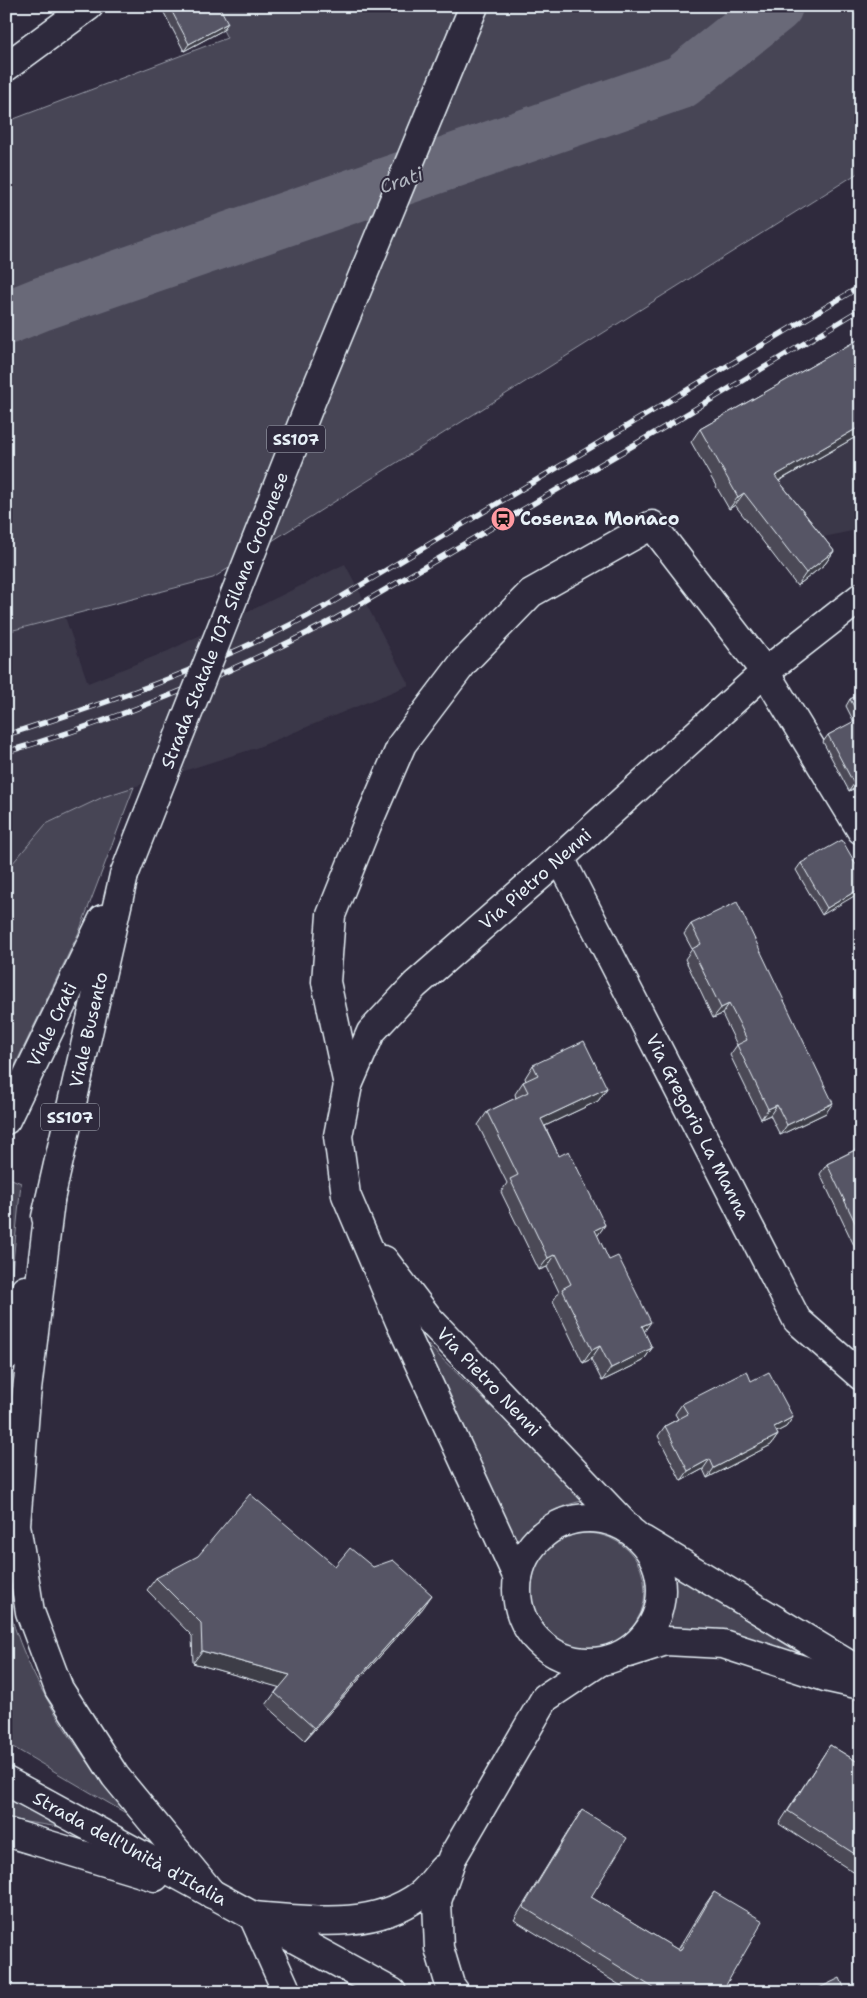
<svg xmlns="http://www.w3.org/2000/svg" width="867" height="1998" viewBox="0 0 867 1998" font-family="'Shantell Sans',sans-serif">
	<style>
		.built { fill: #3b3749 }
		.green { fill: #464455; stroke: #979aa6 }
		.lines { fill: none; stroke-linecap: round; stroke-linejoin: round }
		.river { stroke: #696978; stroke-width: 54 }
		.minor-casing { stroke: #e8f1f8; stroke-width: 31 }
		.major-casing { stroke: #e8f1f8; stroke-width: 31 }
		.minor { stroke: #2f2a3d; stroke-width: 28 }
		.major { stroke: #2f2a3d; stroke-width: 28 }
		.rail-casing { stroke: #e8f1f8; stroke-width: 5.5 }
		.rail { stroke: #2f2a3d; stroke-width: 4; stroke-dasharray: 11; stroke-linecap: butt }
		.major-bridge-casing { stroke: #e8f1f8; stroke-width: 31; stroke-linecap: butt }
		.major-bridge { stroke: #2f2a3d; stroke-width: 28 }
		.wall { fill: #4b4957; stroke: #e8f1f8 }
		.shaded-wall { fill: #3d3c47; stroke: #e8f1f8 }
		.building { fill: #575565; stroke: #e8f1f8 }
		.labels { text-anchor: middle; stroke-width: 4; stroke-linejoin: round; paint-order: stroke }
		.shield { fill: #2f2a3d; stroke: #b0b5c0; stroke-width: 1 }
		.shield-label { font-size: 16px; font-weight: bold; fill: #e8f1f8 }
		.poi-label { font-size: 18px; font-weight: bold; fill: #e8f1f8; stroke: #2f2a3d; text-anchor: start }
		.street-label { font-size: 18px; fill: #e8f1f8; stroke: #2f2a3d }
		.water-label { font-size: 19px; font-style: italic; fill: #afb4be; stroke: #2f2a3d }
	</style>
	<rect width="100%" height="100%" fill="#2f2a3d"/>
	<filter id="ink" filterUnits="userSpaceOnUse"><feTurbulence type="fractalNoise" baseFrequency=".02" numOctaves="2"/><feDisplacementMap in="SourceGraphic" scale="10" xChannelSelector="R" yChannelSelector="G"/><feConvolveMatrix kernelMatrix="1 2 1 2 8 2 1 2 1" color-interpolation-filters="sRGB"/></filter>
	<g filter="url(#ink)">
		<!-- built -->
		<g class="built">
			<polygon points="861,434 861,529 824,537 825,564 766,488"/>
			<polygon points="345,564 409,685 256,748 102,797 46,824 6,871 6,632 65,617 88,683 168,651"/>
		</g>
		<!-- green -->
		<g class="green">
			<polygon points="211,6 861,6 861,171 213,578 6,632 6,122 227,38"/>
			<polygon points="134,787 79,932 6,1084 6,871 46,824 103,797"/>
			<polygon points="7,1177 21,1183 10,1292 6,1304"/>
			<path d="M414,1331l172,169c-31,7 -50,16 -69,42z"/>
			<circle cx="587" cy="1591" r="58"/>
			<polygon points="671,1573 811,1660 663,1628 672,1595"/>
			<path d="M6,1597c19,83 71,154 123,218l-123,-72z"/>
			<polygon points="6,1794 66,1828 6,1819"/>
		</g>
		<g class="lines">
			<!-- river -->
			<polyline class="river" points="6,318 41,304 681,82 776,6"/>
			<defs>
				<g id="minor">
					<path id="s1" d="M560,858l237,462 64,56"/>
					<polyline points="348,1085 326,982 331,915 367,825 402,744 464,662 531,593 652,525 765,672 861,830"/>
					<path id="s2" d="M384,1260l45,59 198,208"/>
					<circle cx="589" cy="1590" r="72"/>
					<polyline points="643,1540 861,1672"/>
					<path id="s3" d="M518,1578l-118,-256 -54,-127 -8,-59 10,-51 23,-53 44,-47 145,-127 205,-186 96,-75"/>
					<polyline points="629,1653 666,1641 723,1644 825,1677 861,1685"/>
					<path d="M287,1992l-34,-76c56,4 118,15 167,-21 9,-7 16,-18 23,-26"/>
					<polyline points="455,1992 450,1985 439,1948 437,1901 452,1858 545,1698 599,1662"/>
				</g>
				<g id="major">
					<polyline points="6,67 89,6"/>
					<path id="s4" d="M6,1120l97,-201"/>
					<polyline points="50,1201 26,1398 16,1525 30,1612 59,1689 115,1776 212,1894"/>
					<path id="s5" d="M46,1217l78,-342"/>
					<polyline points="6,1356 25,1290"/>
					<path id="s6" d="M6,1781l386,211"/>
					<polyline points="6,1832 155,1877"/>
				</g>
			</defs>
			<!-- minor casing -->
			<use href="#minor" class="minor-casing"/>
			<!-- major casing -->
			<use href="#major" class="major-casing"/>
			<!-- minor -->
			<use href="#minor" class="minor"/>
			<!-- major -->
			<use href="#major" class="major"/>
			<defs>
				<g id="rail">
					<path d="M6,735c111,-35 219,-73 320,-129l535,-320"/>
					<path d="M6,752c114,-33 224,-78 329,-133l347,-202 179,-108"/>
				</g>
			</defs>
			<!-- rail casing -->
			<use href="#rail" class="rail-casing"/>
			<!-- rail -->
			<use href="#rail" class="rail"/>
			<defs>
				<g id="major-bridge">
					<path id="s7" d="M124,875l188,-476 162,-393"/>
				</g>
			</defs>
			<!-- major-bridge casing -->
			<use href="#major-bridge" class="major-bridge-casing"/>
			<!-- major-bridge -->
			<use href="#major-bridge" class="major-bridge"/>
		</g>
		<!-- wall -->
		<g class="wall">
			<polygon points="163,6 219,6 223,30 184,51 162,9"/>
			<polygon points="861,338 861,434 779,481 834,551 825,564 797,586 735,505 729,509 691,442 700,429"/>
			<polygon points="861,694 861,785 849,791 823,742 828,735 854,722 846,706 850,699"/>
			<polygon points="801,863 861,873 822,915 796,870"/>
			<polygon points="691,924 826,1113 780,1135 770,1115 761,1119 730,1055 737,1045 722,1014 713,1018 685,959 692,949 684,934"/>
			<polygon points="533,1065 607,1088 598,1101 545,1126 559,1156 605,1225 597,1236 652,1348 643,1361 602,1381 591,1359 583,1363 553,1301 559,1292 547,1267 539,1270 501,1192 507,1183 478,1125 487,1112 516,1098 515,1094 523,1082 526,1081 525,1078"/>
			<polygon points="861,1147 861,1260 820,1174 827,1164"/>
			<polygon points="751,1381 793,1417 786,1427 776,1432 778,1435 771,1445 707,1478 703,1469 681,1481 658,1436 665,1426 678,1419 675,1414 682,1404"/>
			<polygon points="335,1566 373,1567 423,1608 305,1740 266,1705 279,1687 193,1663 192,1636 147,1590 156,1578"/>
			<polygon points="830,1745 861,1764 861,1877 779,1824"/>
			<polygon points="582,1810 591,1897 678,1950 705,1905 714,1892 722,1992 631,1992 514,1920 574,1822"/>
		</g>
		<!-- shaded-wall -->
		<g class="shaded-wall">
			<polygon points="228,23 223,30 184,51 189,44"/>
			<polygon points="861,426 861,434 766,488 775,476"/>
			<polygon points="744,493 735,505 729,509 738,497"/>
			<polygon points="834,551 825,564 797,586 806,573"/>
			<polygon points="861,781 861,785 849,791 854,784"/>
			<polygon points="861,888 861,892 822,915 827,908"/>
			<polygon points="729,1004 722,1014 713,1018 721,1008"/>
			<polygon points="607,1088 598,1101 532,1132 541,1119"/>
			<polygon points="833,1103 826,1113 780,1135 787,1125"/>
			<polygon points="777,1105 770,1115 761,1119 768,1109"/>
			<polygon points="605,1225 596,1238 595,1230"/>
			<polygon points="556,1254 547,1267 539,1270 548,1258"/>
			<polygon points="651,1322 642,1335 642,1326"/>
			<polygon points="600,1346 591,1359 583,1363 592,1350"/>
			<polygon points="652,1348 643,1361 602,1381 611,1368"/>
			<polygon points="793,1417 786,1427 767,1437 774,1427"/>
			<polygon points="778,1435 771,1445 707,1478 714,1468"/>
			<polygon points="710,1459 703,1469 681,1481 688,1471"/>
			<polygon points="432,1595 423,1608 305,1740 314,1728"/>
			<polygon points="202,1651 290,1675 281,1688 193,1663"/>
		</g>
		<!-- building -->
		<g class="building">
			<polygon points="169,6 219,6 228,23 189,44"/>
			<polygon points="861,338 861,426 775,476 834,551 806,573 744,493 738,497 700,429"/>
			<polygon points="861,694 861,781 854,784 828,735 860,718 850,699"/>
			<polygon points="842,840 861,873 861,888 827,908 801,863"/>
			<polygon points="737,902 833,1103 787,1125 777,1105 768,1109 737,1045 747,1040 739,1023 729,1004 721,1008 692,949 701,944 691,924"/>
			<polygon points="584,1041 607,1088 541,1119 559,1156 569,1151 605,1225 595,1230 609,1260 618,1256 651,1322 642,1326 652,1348 611,1368 600,1346 592,1350 562,1289 571,1284 556,1254 548,1258 510,1179 518,1175 487,1112 528,1092 523,1082 538,1075 533,1065"/>
			<polygon points="861,1147 861,1235 827,1164"/>
			<polygon points="747,1371 751,1381 769,1372 793,1417 774,1427 778,1435 714,1468 710,1459 688,1471 665,1426 688,1414 682,1404"/>
			<polygon points="250,1494 335,1566 350,1548 373,1567 393,1560 432,1595 314,1728 275,1693 290,1675 202,1651 201,1623 156,1578 198,1556"/>
			<polygon points="830,1745 861,1764 861,1858 788,1811"/>
			<polygon points="582,1810 627,1838 591,1897 680,1951 714,1892 763,1921 722,1992 660,1992 523,1907"/>
			<polygon points="840,1978 846,1992 811,1992"/>
		</g>
	</g>
	<!-- icons -->
	<defs>
		<symbol id="station-disc" viewBox="-11 -11 22 22"><circle r="9.5" fill="#ff9aa2" stroke="#2f2a3d"/><path d="M-3-6H3Q5-6 5-4V2Q5 4 3 4L4.5 6H3L1.5 4h-3L-3 6H-4.5L-3 4Q-5 4-5 2V-4Q-5-6-3-6ZM-3.5-4v3h7v-3ZM-3.5 1v1.5H-2V1ZM2 1v1.5H3.5V1Z" fill="#111"/></symbol>
	</defs>
	<g fill-rule="evenodd">
		<use href="#station-disc" x="489" y="505" width="28" height="28"/>
	</g>
	<g class="labels">
		<!-- shield labels -->
		<g class="shield">
			<rect x="267" y="425.5" width="58" height="27" rx="4"/>
			<rect x="41" y="1103.5" width="58" height="27" rx="4"/>
		</g>
		<g class="shield-label">
			<text x="296" y="445">SS107</text>
			<text x="70" y="1123">SS107</text>
		</g>
		<!-- poi labels -->
		<g class="poi-label">
			<text x="520" y="525">Cosenza Monaco</text>
		</g>
		<!-- street labels -->
		<g class="street-label">
			<text dy="6" stroke="none"><textPath href="#s7" startOffset="274">Strada Statale 107 Silana Crotonese</textPath></text>
			<text dy="6" stroke="none"><textPath href="#s3" startOffset="814">Via Pietro Nenni</textPath></text>
			<text dy="6" stroke="none"><textPath href="#s4" startOffset="106">Viale Crati</textPath></text>
			<text dy="6" stroke="none"><textPath href="#s5" startOffset="192">Viale Busento</textPath></text>
			<text dy="6" stroke="none"><textPath href="#s1" startOffset="302">Via Gregorio La Manna</textPath></text>
			<text dy="6" stroke="none"><textPath href="#s2" startOffset="161">Via Pietro Nenni</textPath></text>
			<text dy="6" stroke="none"><textPath href="#s6" startOffset="141">Strada dell'Unità d'Italia</textPath></text>
		</g>
		<!-- water labels -->
		<g class="water-label">
			<text transform="translate(401 180) rotate(-19)" y="7">Crati</text>
		</g>
	</g>
	<!-- margin -->
	<rect width="867" height="1998" fill="none" stroke="#2f2a3d" stroke-width="25"/>
	<rect x="12" y="12" width="842" height="1973" fill="none" stroke="#e8f1f8" stroke-width="2" filter="url(#ink)"/>
</svg>
